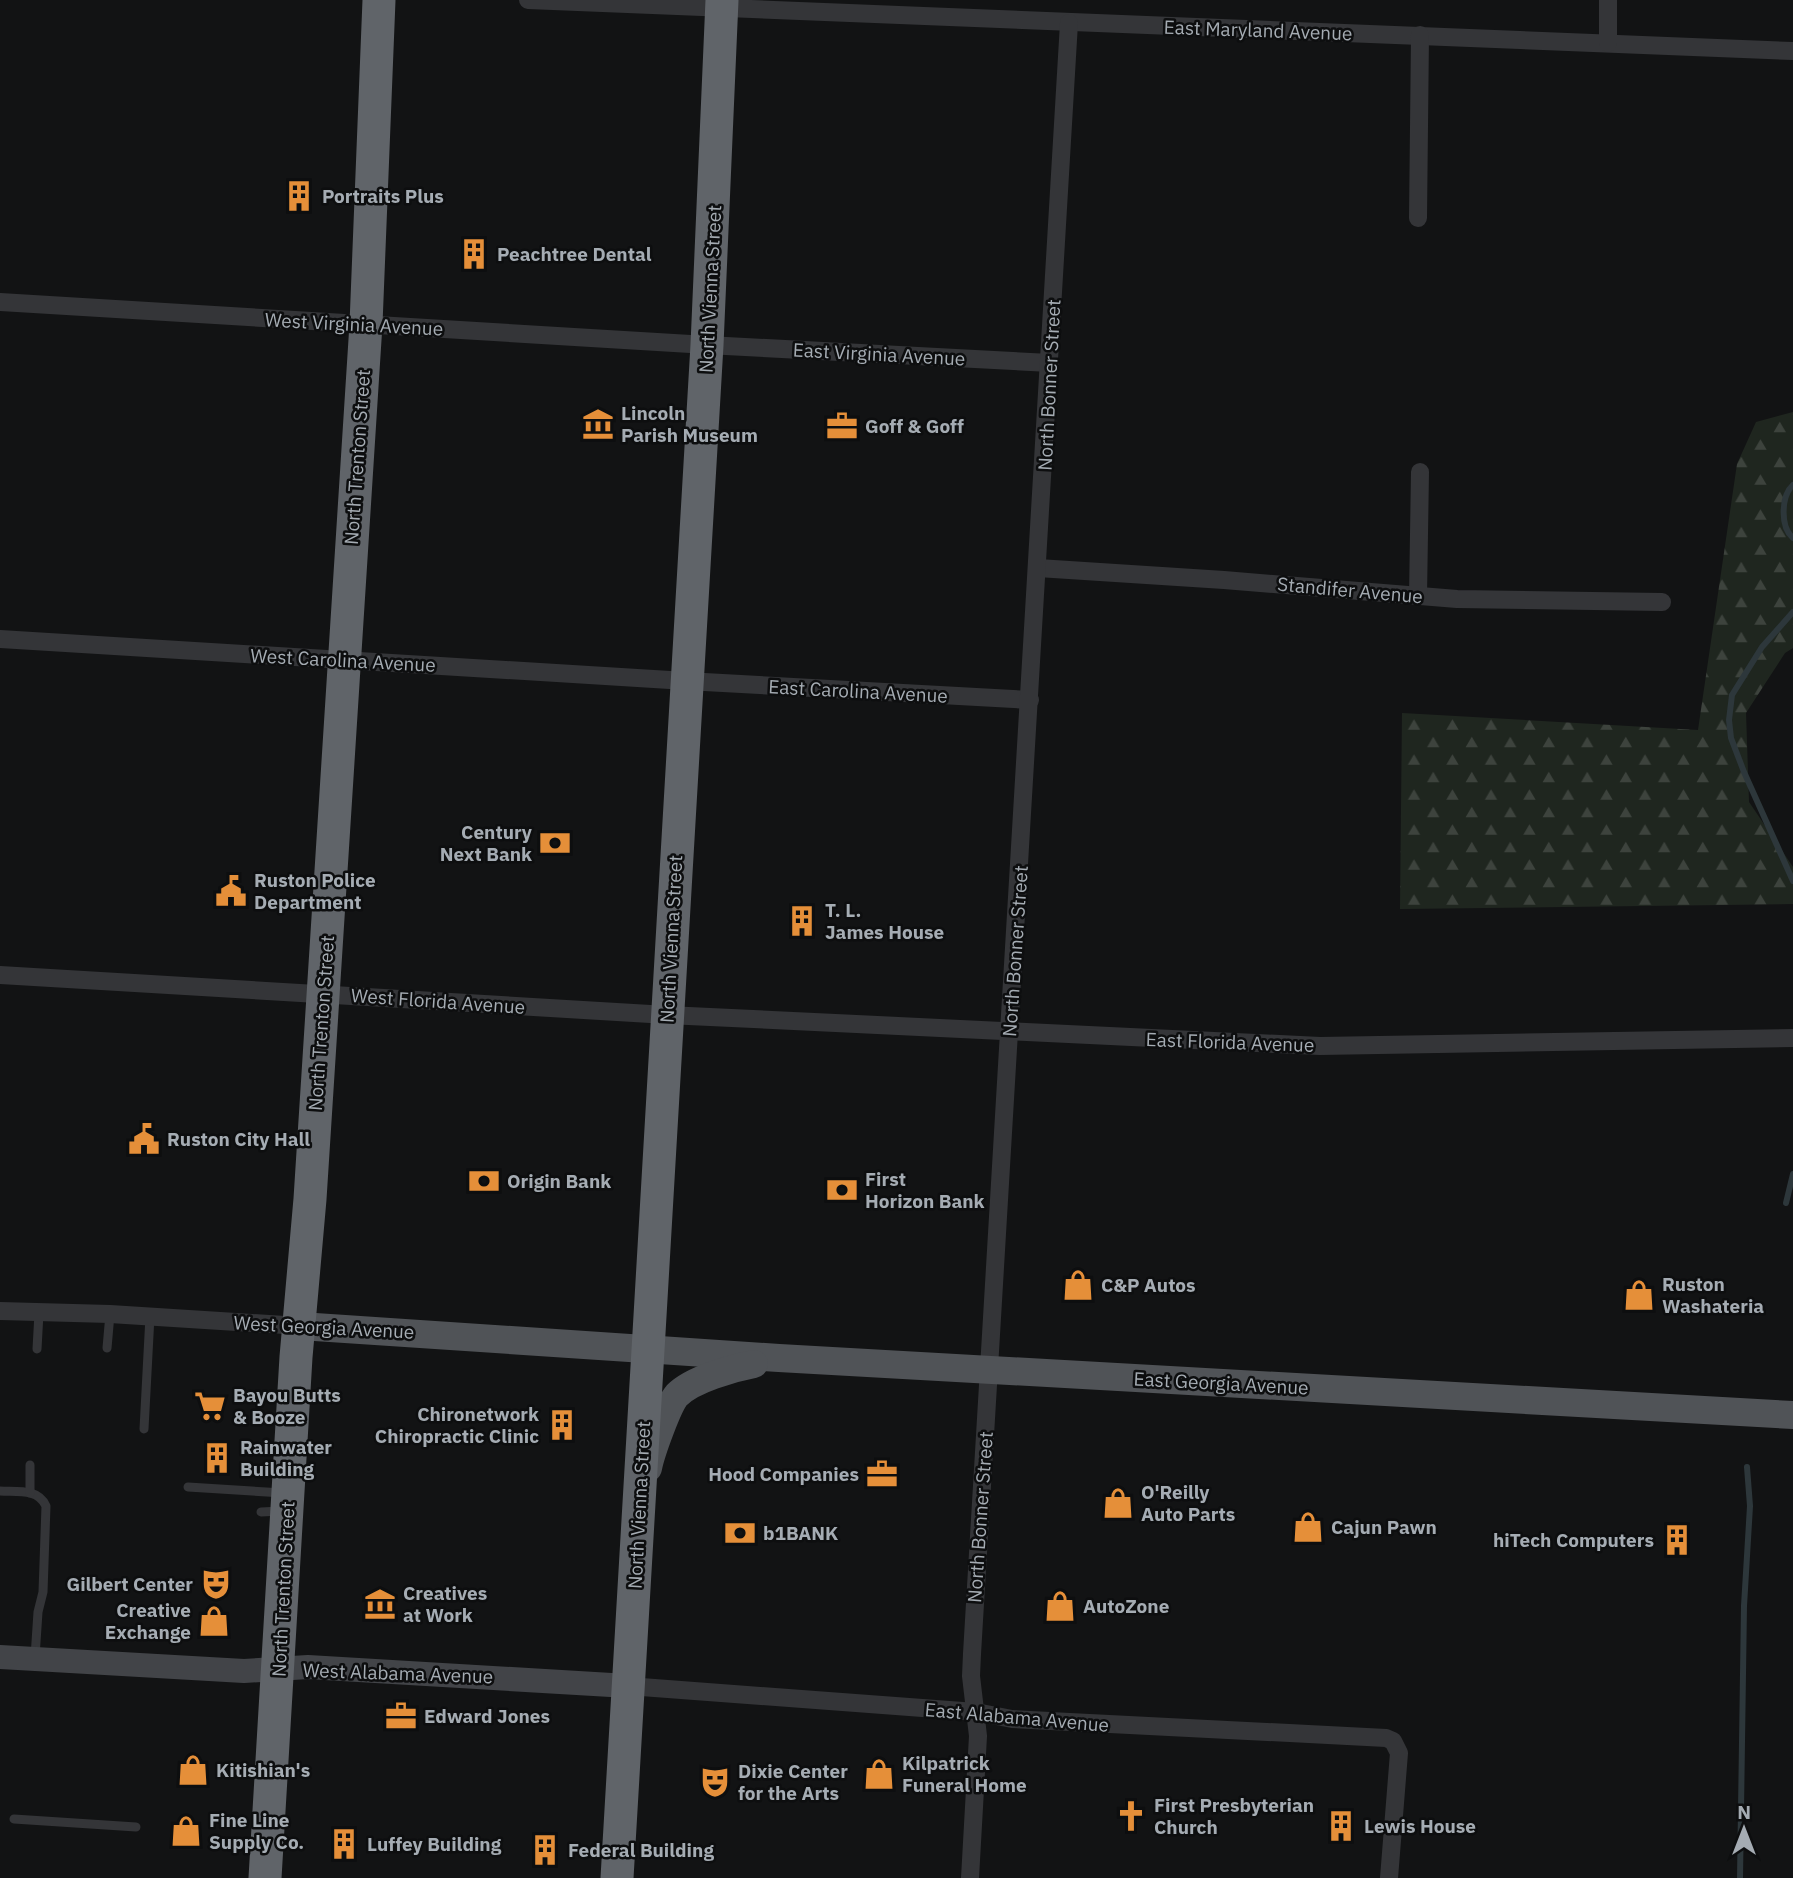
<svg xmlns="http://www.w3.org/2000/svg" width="1793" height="1878" viewBox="0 0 1793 1878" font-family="'IBM Plex Sans',sans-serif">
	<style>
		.forest { fill: url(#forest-firs) }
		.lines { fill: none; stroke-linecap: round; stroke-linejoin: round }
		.stream { stroke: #2d373b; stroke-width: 6 }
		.lane { stroke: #343538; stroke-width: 9 }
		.street { stroke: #343538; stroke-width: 18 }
		.secondary { stroke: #424448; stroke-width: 24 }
		.primary { stroke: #505357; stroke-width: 28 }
		.highway { stroke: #606469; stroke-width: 33 }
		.labels { text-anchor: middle; stroke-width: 5; stroke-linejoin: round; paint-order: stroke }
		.street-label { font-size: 19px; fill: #a5acb3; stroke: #0d0e0f }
		.poi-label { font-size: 19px; font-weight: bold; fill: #a5acb3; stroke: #0d0e0f; text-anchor: start }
	</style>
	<defs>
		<pattern id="forest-firs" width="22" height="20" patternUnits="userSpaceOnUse" patternTransform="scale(1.75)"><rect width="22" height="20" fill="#1f261f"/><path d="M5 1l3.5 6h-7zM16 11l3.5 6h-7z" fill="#3d433d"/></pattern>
	</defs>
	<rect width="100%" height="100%" fill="#121314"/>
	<!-- forest -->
	<polygon class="forest" points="1793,412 1793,648 1785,653 1746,713 1749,802 1793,867 1793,904 1400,909 1402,713 1698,730 1737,464 1756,422"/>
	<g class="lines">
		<!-- stream -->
		<g class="stream">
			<path d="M1793,485c-12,11 -13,42 0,53"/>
			<polyline points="1793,612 1762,647 1732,695 1729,720 1731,738 1744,772 1793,881"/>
			<polyline points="1786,1203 1793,1174"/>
			<polyline points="1740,1878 1744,1606 1750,1506 1747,1467"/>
		</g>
		<!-- lane -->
		<g class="lane">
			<polyline points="107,1348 110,1314"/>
			<polyline points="37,1349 39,1313"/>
			<polyline points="144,1429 150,1316"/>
			<polyline points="188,1487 283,1493"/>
			<path d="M0,1491c17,1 38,-3 46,15l-3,86 -5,20 -3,45"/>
			<polyline points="30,1493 30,1465"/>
			<polyline points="261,1512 281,1511"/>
			<polyline points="14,1819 136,1827"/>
		</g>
		<!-- street -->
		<g class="street">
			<polyline points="528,0 1793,51"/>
			<polyline points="1608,43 1608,0"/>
			<polyline points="1418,218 1420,35"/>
			<polyline points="0,302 707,345 1050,363"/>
			<polyline points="1038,568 1224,580 1457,599 1662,602"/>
			<polyline points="1418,596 1420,472"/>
			<polyline points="0,639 686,681 1030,700"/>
			<polyline points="0,975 667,1015 1320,1046 1793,1038"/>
			<polyline points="0,1311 110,1314 300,1326"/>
			<polyline points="628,1686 976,1712 1012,1719 1386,1738 1393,1741 1399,1753 1389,1878"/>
			<polyline points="970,1878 978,1736 971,1676 972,1654 1069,23"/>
		</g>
		<!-- secondary -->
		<polyline class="secondary" points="0,1657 244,1671 308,1667 628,1686"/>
		<!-- primary -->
		<g class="primary">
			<polyline points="300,1326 779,1358 1793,1415"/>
			<path d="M648,1468c3,-15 20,-63 29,-73 16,-16 56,-27 77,-31"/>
		</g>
		<!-- highway -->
		<g class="highway">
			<polyline points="265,1878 296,1357 310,1199 366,324 379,0"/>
			<polyline points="617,1878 707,345 722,0"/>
		</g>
	</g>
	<!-- icons -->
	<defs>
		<symbol id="building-bare" viewBox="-9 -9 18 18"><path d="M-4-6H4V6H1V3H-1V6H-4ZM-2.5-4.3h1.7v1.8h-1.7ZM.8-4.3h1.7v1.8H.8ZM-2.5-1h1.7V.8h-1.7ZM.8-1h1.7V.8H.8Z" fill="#e58f39" stroke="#0d0e0f" stroke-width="2.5" paint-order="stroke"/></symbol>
		<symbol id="museum-bare" viewBox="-9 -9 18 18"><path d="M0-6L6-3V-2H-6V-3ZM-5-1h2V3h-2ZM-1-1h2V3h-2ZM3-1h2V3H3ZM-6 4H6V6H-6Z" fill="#e58f39" stroke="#0d0e0f" stroke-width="2.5" paint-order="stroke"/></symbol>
		<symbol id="office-bare" viewBox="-9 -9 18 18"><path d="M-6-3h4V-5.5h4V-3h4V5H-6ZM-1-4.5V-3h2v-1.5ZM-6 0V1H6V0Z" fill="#e58f39" stroke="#0d0e0f" stroke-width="2.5" paint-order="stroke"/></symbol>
		<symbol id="bank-bare" viewBox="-9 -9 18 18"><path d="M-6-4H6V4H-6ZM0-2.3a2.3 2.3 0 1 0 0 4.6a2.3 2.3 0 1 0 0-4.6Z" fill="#e58f39" stroke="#0d0e0f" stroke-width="2.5" paint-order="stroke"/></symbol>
		<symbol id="civic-bare" viewBox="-9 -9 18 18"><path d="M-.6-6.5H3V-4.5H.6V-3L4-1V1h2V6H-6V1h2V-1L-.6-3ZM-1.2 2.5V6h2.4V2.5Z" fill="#e58f39" stroke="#0d0e0f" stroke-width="2.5" paint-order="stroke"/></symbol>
		<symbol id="shop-bare" viewBox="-9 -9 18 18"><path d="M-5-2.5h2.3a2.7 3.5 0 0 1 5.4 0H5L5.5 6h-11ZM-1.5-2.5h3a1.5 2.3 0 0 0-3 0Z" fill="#e58f39" stroke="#0d0e0f" stroke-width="2.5" paint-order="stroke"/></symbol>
		<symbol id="supermarket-bare" viewBox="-9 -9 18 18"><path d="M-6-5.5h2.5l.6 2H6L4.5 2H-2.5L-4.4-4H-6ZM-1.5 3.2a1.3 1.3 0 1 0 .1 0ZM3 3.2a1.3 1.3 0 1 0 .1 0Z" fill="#e58f39" stroke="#0d0e0f" stroke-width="2.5" paint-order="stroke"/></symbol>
		<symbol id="theatre-bare" viewBox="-9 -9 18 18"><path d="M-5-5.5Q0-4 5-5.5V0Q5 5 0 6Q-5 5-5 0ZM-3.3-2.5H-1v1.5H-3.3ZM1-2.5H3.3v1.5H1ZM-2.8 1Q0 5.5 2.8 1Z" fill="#e58f39" stroke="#0d0e0f" stroke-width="2.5" paint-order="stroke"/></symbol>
		<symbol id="church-bare" viewBox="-9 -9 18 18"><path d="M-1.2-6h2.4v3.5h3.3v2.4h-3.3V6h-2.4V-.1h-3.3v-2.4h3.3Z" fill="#e58f39" stroke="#0d0e0f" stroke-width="2.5" paint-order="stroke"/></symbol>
	</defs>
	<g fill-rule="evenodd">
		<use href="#building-bare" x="277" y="174" width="44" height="44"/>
		<use href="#building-bare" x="452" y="232" width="44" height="44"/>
		<use href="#museum-bare" x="576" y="402" width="44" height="44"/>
		<use href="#office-bare" x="820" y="404" width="44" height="44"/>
		<use href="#bank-bare" x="533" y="821" width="44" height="44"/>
		<use href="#civic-bare" x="209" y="869" width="44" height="44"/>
		<use href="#building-bare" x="780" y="899" width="44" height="44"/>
		<use href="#civic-bare" x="122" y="1117" width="44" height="44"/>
		<use href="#bank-bare" x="462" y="1159" width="44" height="44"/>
		<use href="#bank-bare" x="820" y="1168" width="44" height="44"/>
		<use href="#shop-bare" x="1056" y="1263" width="44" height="44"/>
		<use href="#shop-bare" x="1617" y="1273" width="44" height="44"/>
		<use href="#supermarket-bare" x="188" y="1384" width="44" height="44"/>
		<use href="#building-bare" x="540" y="1403" width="44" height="44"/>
		<use href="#building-bare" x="195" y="1436" width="44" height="44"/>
		<use href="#office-bare" x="860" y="1452" width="44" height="44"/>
		<use href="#shop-bare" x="1096" y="1481" width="44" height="44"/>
		<use href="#shop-bare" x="1286" y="1505" width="44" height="44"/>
		<use href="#bank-bare" x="718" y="1511" width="44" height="44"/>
		<use href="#building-bare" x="1655" y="1518" width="44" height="44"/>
		<use href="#theatre-bare" x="194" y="1562" width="44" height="44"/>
		<use href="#museum-bare" x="358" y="1582" width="44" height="44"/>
		<use href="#shop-bare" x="1038" y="1584" width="44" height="44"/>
		<use href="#shop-bare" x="192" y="1599" width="44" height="44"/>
		<use href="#office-bare" x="379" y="1694" width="44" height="44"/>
		<use href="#shop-bare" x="171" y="1748" width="44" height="44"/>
		<use href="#shop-bare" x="857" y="1752" width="44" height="44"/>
		<use href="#theatre-bare" x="693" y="1760" width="44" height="44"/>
		<use href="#church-bare" x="1109" y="1794" width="44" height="44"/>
		<use href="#building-bare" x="1319" y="1804" width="44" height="44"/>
		<use href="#shop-bare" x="164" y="1809" width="44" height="44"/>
		<use href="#building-bare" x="322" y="1822" width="44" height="44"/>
		<use href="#building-bare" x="523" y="1828" width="44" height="44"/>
	</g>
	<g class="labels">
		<!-- street labels -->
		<g class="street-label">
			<text transform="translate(1258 30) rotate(2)" y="7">East Maryland Avenue</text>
			<text transform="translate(710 289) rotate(-87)" y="7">North Vienna Street</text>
			<text transform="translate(354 324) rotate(3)" y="7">West Virginia Avenue</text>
			<text transform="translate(879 354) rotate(3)" y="7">East Virginia Avenue</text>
			<text transform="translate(1049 385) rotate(-87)" y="7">North Bonner Street</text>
			<text transform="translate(357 457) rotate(-86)" y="7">North Trenton Street</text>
			<text transform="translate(1350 590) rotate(5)" y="7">Standifer Avenue</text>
			<text transform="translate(343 660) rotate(3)" y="7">West Carolina Avenue</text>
			<text transform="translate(858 691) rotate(3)" y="7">East Carolina Avenue</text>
			<text transform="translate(671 939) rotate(-87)" y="7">North Vienna Street</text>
			<text transform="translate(1015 951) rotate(-86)" y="7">North Bonner Street</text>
			<text transform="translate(438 1001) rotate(4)" y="7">West Florida Avenue</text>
			<text transform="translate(321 1023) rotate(-86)" y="7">North Trenton Street</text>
			<text transform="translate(1230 1042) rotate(2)" y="7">East Florida Avenue</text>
			<text transform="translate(324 1327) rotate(3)" y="7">West Georgia Avenue</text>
			<text transform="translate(1221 1383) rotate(3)" y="7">East Georgia Avenue</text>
			<text transform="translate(639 1505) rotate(-87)" y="7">North Vienna Street</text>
			<text transform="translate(980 1517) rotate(-86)" y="7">North Bonner Street</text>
			<text transform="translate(283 1589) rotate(-87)" y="7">North Trenton Street</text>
			<text transform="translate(398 1673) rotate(2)" y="7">West Alabama Avenue</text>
			<text transform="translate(1017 1717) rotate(5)" y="7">East Alabama Avenue</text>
		</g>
		<!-- poi labels -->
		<g class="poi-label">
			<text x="322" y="203">Portraits Plus</text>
			<text x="497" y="261">Peachtree Dental</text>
			<text x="621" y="420">Lincoln<tspan x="621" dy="22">Parish Museum</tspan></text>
			<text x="865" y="433">Goff &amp; Goff</text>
			<text x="532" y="839" text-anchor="end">Century<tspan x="532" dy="22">Next Bank</tspan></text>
			<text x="254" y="887">Ruston Police<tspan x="254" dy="22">Department</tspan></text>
			<text x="825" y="917">T. L.<tspan x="825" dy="22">James House</tspan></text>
			<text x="167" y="1146">Ruston City Hall</text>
			<text x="865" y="1186">First<tspan x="865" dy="22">Horizon Bank</tspan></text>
			<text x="507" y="1188">Origin Bank</text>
			<text x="1662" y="1291">Ruston<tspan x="1662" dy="22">Washateria</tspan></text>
			<text x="1101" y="1292">C&amp;P Autos</text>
			<text x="233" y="1402">Bayou Butts<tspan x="233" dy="22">&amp; Booze</tspan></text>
			<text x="539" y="1421" text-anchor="end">Chironetwork<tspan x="539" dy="22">Chiropractic Clinic</tspan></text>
			<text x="240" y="1454">Rainwater<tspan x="240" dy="22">Building</tspan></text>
			<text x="859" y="1481" text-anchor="end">Hood Companies</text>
			<text x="1141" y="1499">O'Reilly<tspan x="1141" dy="22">Auto Parts</tspan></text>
			<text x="1331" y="1534">Cajun Pawn</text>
			<text x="763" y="1540">b1BANK</text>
			<text x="1654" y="1547" text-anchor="end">hiTech Computers</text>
			<text x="193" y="1591" text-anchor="end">Gilbert Center</text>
			<text x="403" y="1600">Creatives<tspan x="403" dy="22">at Work</tspan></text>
			<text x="1083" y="1613">AutoZone</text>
			<text x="191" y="1617" text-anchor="end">Creative<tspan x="191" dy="22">Exchange</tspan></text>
			<text x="424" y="1723">Edward Jones</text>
			<text x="902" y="1770">Kilpatrick<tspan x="902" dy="22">Funeral Home</tspan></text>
			<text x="216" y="1777">Kitishian's</text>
			<text x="738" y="1778">Dixie Center<tspan x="738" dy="22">for the Arts</tspan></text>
			<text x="1154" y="1812">First Presbyterian<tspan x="1154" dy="22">Church</tspan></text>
			<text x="209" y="1827">Fine Line<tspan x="209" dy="22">Supply Co.</tspan></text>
			<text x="1364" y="1833">Lewis House</text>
			<text x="367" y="1851">Luffey Building</text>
			<text x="568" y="1857">Federal Building</text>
		</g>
	</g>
	<!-- north arrow -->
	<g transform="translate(1744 1829)" stroke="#0d0e0f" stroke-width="5" paint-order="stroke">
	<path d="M0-5L12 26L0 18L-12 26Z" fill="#a5acb3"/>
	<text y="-10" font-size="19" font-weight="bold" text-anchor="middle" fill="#a5acb3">N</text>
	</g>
</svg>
